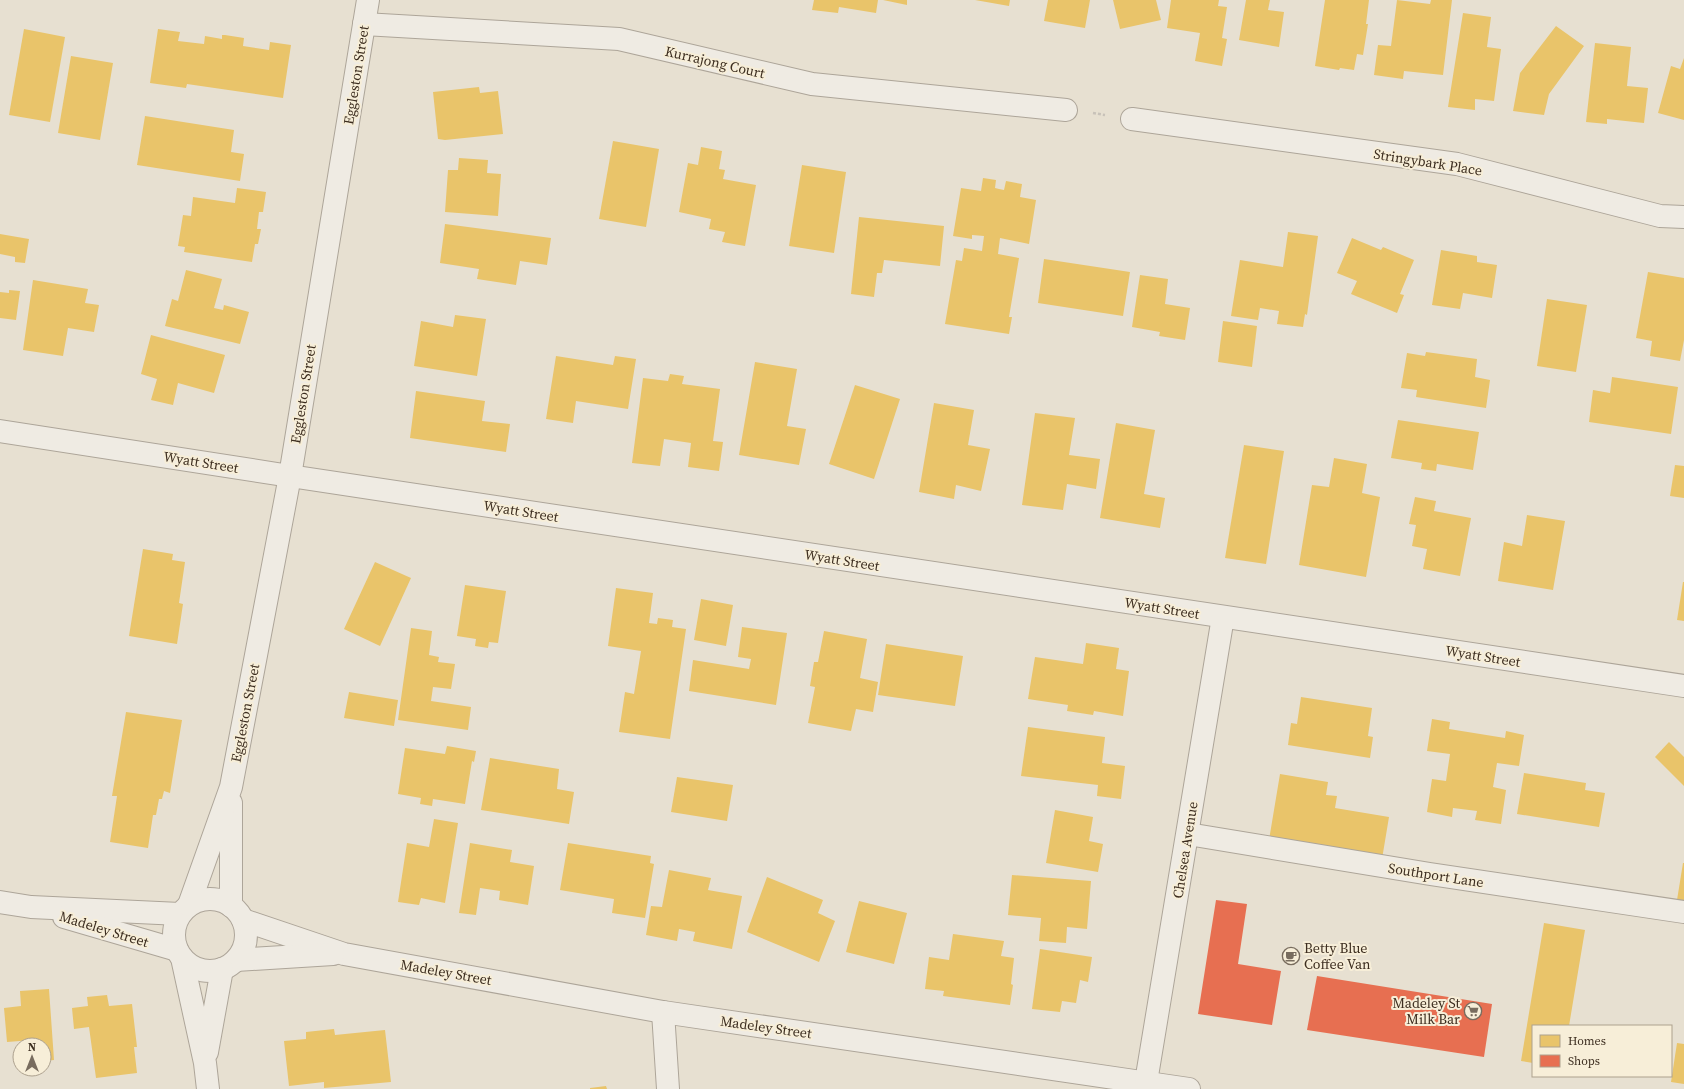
<svg xmlns="http://www.w3.org/2000/svg" width="1684" height="1089" viewBox="0 0 1684 1089" font-family="'Source Serif 4',serif">
	<style>
		.homes { fill: #e9c46a }
		.shops { fill: #e76f51 }
		.lines { fill: none; stroke-linecap: round; stroke-linejoin: round }
		.minor-casing { stroke: #ada599; stroke-width: 24 }
		.path { stroke: #c8c2b9; stroke-width: 2.5; stroke-dasharray: 3 2; stroke-linecap: butt }
		.minor { stroke: #efebe3; stroke-width: 22 }
		.labels { text-anchor: middle; stroke-width: 4; stroke-linejoin: round; paint-order: stroke }
		.street-label { font-size: 14px; fill: #3d2e20; stroke: #f7eed8 }
		.poi-label { font-size: 14px; fill: #3d2e20; stroke: #f7eed8; text-anchor: start }
	</style>
	<rect width="100%" height="100%" fill="#e7e0d1"/>
	<!-- homes -->
	<g class="homes">
		<polygon points="814,0 878,0 876,13 839,7 838,13 812,10"/>
		<polygon points="883,0 907,0 907,5"/>
		<polygon points="975,0 1010,0 1009,6"/>
		<polygon points="1048,0 1090,0 1085,28 1044,21"/>
		<polygon points="1113,0 1156,0 1161,20 1120,29"/>
		<polygon points="1171,0 1219,0 1218,6 1227,7 1222,38 1227,39 1222,66 1195,61 1200,33 1167,28"/>
		<polygon points="1246,0 1270,0 1268,10 1284,12 1279,47 1239,40"/>
		<polygon points="1325,0 1369,0 1366,24 1368,24 1363,55 1357,54 1354,70 1340,68 1339,70 1315,66"/>
		<polygon points="1397,0 1430,4 1431,0 1452,0 1443,75 1404,71 1403,79 1374,75 1378,45 1391,46"/>
		<polygon points="1463,13 1491,17 1487,47 1501,49 1494,101 1475,99 1475,110 1448,107"/>
		<polygon points="1556,26 1584,46 1549,94 1544,115 1513,111 1520,73"/>
		<polygon points="24,29 65,37 50,122 9,115"/>
		<polygon points="158,29 180,32 178,41 204,44 205,36 222,39 222,35 225,35 244,38 243,46 269,50 270,42 291,45 283,98 187,84 186,88 150,83"/>
		<polygon points="1595,43 1631,47 1627,86 1648,88 1644,123 1607,119 1607,124 1586,122"/>
		<polygon points="71,56 113,63 100,140 58,133"/>
		<polygon points="1684,58 1684,120 1658,113 1671,66 1680,69"/>
		<polygon points="479,87 480,93 498,91 503,134 445,140 438,139 433,92"/>
		<polygon points="145,116 234,130 231,152 244,154 240,181 137,165"/>
		<polygon points="613,141 659,149 646,227 599,219"/>
		<polygon points="701,147 722,151 719,169 725,170 723,179 756,185 745,246 722,242 725,232 709,229 711,219 679,212 688,163 698,165"/>
		<polygon points="459,158 488,160 487,173 501,174 498,216 445,212 448,170 458,170"/>
		<polygon points="802,165 846,172 834,253 789,246"/>
		<polygon points="983,178 996,180 995,188 999,189 1004,190 1006,181 1022,184 1020,197 1036,200 1029,244 1000,238 998,254 1019,258 1009,317 1012,317 1009,334 945,324 956,260 962,261 964,248 982,251 984,236 972,235 972,239 953,236 961,188 981,191"/>
		<polygon points="237,188 266,192 263,212 259,212 257,229 261,229 258,244 255,244 252,262 184,252 185,247 178,246 183,215 191,216 193,197 235,203"/>
		<polygon points="859,217 944,226 940,266 884,260 882,273 877,273 874,297 851,294"/>
		<polygon points="445,224 551,238 547,265 520,261 516,285 477,279 479,269 440,263"/>
		<polygon points="1288,232 1318,236 1307,315 1305,314 1303,327 1277,324 1279,311 1260,308 1258,320 1231,316 1240,260 1283,267"/>
		<polygon points="0,234 29,239 25,263 15,262 15,257 0,254"/>
		<polygon points="1352,238 1381,250 1383,247 1414,260 1400,294 1404,295 1397,313 1351,294 1357,281 1337,273"/>
		<polygon points="1441,250 1477,256 1477,262 1497,265 1492,298 1463,293 1460,309 1432,305"/>
		<polygon points="1044,259 1130,272 1123,316 1038,303"/>
		<polygon points="186,270 222,279 214,308 223,310 224,305 249,312 240,344 165,326 172,299 178,301"/>
		<polygon points="1648,272 1684,278 1684,340 1680,361 1650,356 1652,341 1636,338"/>
		<polygon points="1140,275 1168,279 1165,304 1190,308 1185,340 1159,336 1160,332 1132,327"/>
		<polygon points="33,280 88,289 85,303 99,305 94,332 68,328 63,356 23,350"/>
		<polygon points="9,290 20,291 16,320 0,318 0,292 9,293"/>
		<polygon points="1547,299 1587,305 1576,372 1537,366"/>
		<polygon points="455,315 486,319 477,376 414,366 421,321 453,327"/>
		<polygon points="1223,321 1257,326 1252,367 1218,362"/>
		<polygon points="151,335 225,355 214,393 178,383 173,405 151,400 157,379 141,374"/>
		<polygon points="1426,352 1477,359 1475,377 1490,380 1486,408 1416,397 1417,390 1401,388 1407,353 1425,356"/>
		<polygon points="556,356 613,365 615,356 636,359 628,409 576,401 573,423 546,419"/>
		<polygon points="755,362 797,369 787,426 806,429 799,465 739,455"/>
		<polygon points="670,374 684,376 682,384 720,389 713,441 723,442 719,471 688,467 691,443 664,439 660,466 632,463 643,378 668,381"/>
		<polygon points="1612,377 1678,387 1671,434 1589,422 1593,390 1610,393"/>
		<polygon points="855,385 900,399 874,479 829,464"/>
		<polygon points="416,391 485,401 482,421 510,424 506,452 410,438"/>
		<polygon points="934,403 974,410 968,445 990,449 981,491 956,485 954,499 919,492"/>
		<polygon points="1035,413 1075,418 1069,455 1100,459 1096,489 1067,484 1063,510 1022,505"/>
		<polygon points="1398,420 1479,432 1473,470 1437,464 1436,471 1421,469 1422,463 1391,458"/>
		<polygon points="1116,423 1155,430 1144,494 1165,498 1160,528 1100,518"/>
		<polygon points="1244,445 1284,451 1266,564 1225,558"/>
		<polygon points="1334,458 1367,464 1362,493 1380,497 1366,577 1299,565 1312,485 1329,487"/>
		<polygon points="1675,465 1684,466 1684,498 1670,496"/>
		<polygon points="1415,497 1436,501 1434,511 1471,518 1460,576 1423,569 1427,549 1412,546 1416,525 1409,524"/>
		<polygon points="1527,515 1565,521 1553,590 1498,581 1504,542 1522,546"/>
		<polygon points="143,549 173,554 172,560 185,562 179,603 183,604 177,644 129,636"/>
		<polygon points="375,562 411,578 380,646 344,629"/>
		<polygon points="1683,582 1684,582 1684,621 1677,620"/>
		<polygon points="465,585 506,591 498,643 489,642 488,648 475,646 476,639 457,636"/>
		<polygon points="616,588 653,593 649,623 657,624 658,618 673,620 672,627 686,629 670,739 619,732 625,692 634,694 641,651 608,646"/>
		<polygon points="701,599 733,605 726,646 694,640"/>
		<polygon points="742,627 787,633 776,705 689,691 693,660 749,669 751,659 738,657"/>
		<polygon points="411,628 432,631 429,655 439,657 438,662 455,664 451,689 433,687 431,701 471,707 468,730 398,720"/>
		<polygon points="824,631 867,639 860,678 878,682 873,712 856,709 851,731 808,723 815,687 810,686 814,662 818,662"/>
		<polygon points="1086,643 1119,648 1116,669 1129,671 1123,716 1094,711 1093,715 1067,711 1068,705 1028,699 1035,657 1083,664"/>
		<polygon points="886,644 963,656 955,706 878,695"/>
		<polygon points="349,692 398,700 394,726 344,718"/>
		<polygon points="1301,697 1372,708 1368,736 1373,737 1370,758 1288,745 1291,723 1297,724"/>
		<polygon points="126,712 182,720 170,793 164,791 162,799 159,799 156,815 153,815 148,848 110,842 117,796 112,796"/>
		<polygon points="1432,719 1450,722 1449,729 1505,738 1506,731 1524,735 1519,766 1497,763 1493,787 1506,790 1501,824 1475,820 1477,811 1453,808 1452,817 1427,812 1432,779 1446,781 1450,754 1427,751"/>
		<polygon points="1028,727 1105,737 1102,763 1125,766 1121,799 1097,796 1098,785 1021,776"/>
		<polygon points="1669,742 1684,757 1684,786 1655,757"/>
		<polygon points="447,746 476,751 474,762 472,761 465,804 433,799 432,806 420,804 421,798 398,794 405,748 445,754"/>
		<polygon points="490,758 559,769 557,789 574,792 569,824 481,810"/>
		<polygon points="1524,773 1586,783 1585,790 1605,793 1599,827 1517,814"/>
		<polygon points="1280,774 1328,782 1326,795 1337,796 1335,808 1389,817 1382,859 1269,840"/>
		<polygon points="677,777 733,785 727,821 671,812"/>
		<polygon points="1055,810 1093,817 1089,841 1103,844 1098,872 1046,863"/>
		<polygon points="434,819 458,823 445,903 421,898 419,905 398,902 407,843 429,847"/>
		<polygon points="470,843 512,850 510,862 534,866 528,905 499,900 500,891 480,888 476,915 459,913"/>
		<polygon points="568,843 651,856 650,863 654,864 645,918 612,913 614,899 560,890"/>
		<polygon points="1683,863 1684,863 1684,901 1677,900"/>
		<polygon points="669,870 711,878 708,890 742,896 732,949 693,941 695,932 679,929 677,941 646,935 651,906 662,907"/>
		<polygon points="1012,875 1091,881 1087,929 1067,927 1066,943 1039,941 1041,918 1008,915"/>
		<polygon points="767,877 823,900 818,913 835,921 819,962 747,932"/>
		<polygon points="859,901 907,913 894,964 846,952"/>
		<polygon points="1544,923 1585,930 1569,1026 1533,1026 1533,1063 1521,1061"/>
		<polygon points="953,934 1004,941 1001,956 1014,958 1011,984 1013,985 1010,1005 943,996 944,991 925,989 929,957 949,960"/>
		<polygon points="1040,949 1092,957 1088,982 1080,980 1076,1003 1062,1001 1060,1012 1032,1009"/>
		<polygon points="49,989 54,1060 44,1061 44,1045 33,1045 33,1040 7,1042 4,1008 21,1006 20,991"/>
		<polygon points="107,995 109,1006 132,1004 137,1047 134,1047 137,1073 96,1078 89,1027 74,1029 72,1008 88,1006 87,997"/>
		<polygon points="334,1029 335,1035 385,1030 391,1082 324,1088 324,1082 289,1086 284,1041 306,1039 306,1032"/>
		<polygon points="1677,1043 1684,1044 1684,1084 1671,1082"/>
		<polygon points="606,1086 607,1089 590,1089 590,1088"/>
	</g>
	<!-- shops -->
	<g class="shops">
		<polygon points="1216,900 1247,904 1238,964 1281,971 1272,1025 1198,1014"/>
		<polygon points="1317,976 1492,1004 1484,1057 1307,1030"/>
	</g>
	<g class="lines">
		<defs>
			<g id="minor">
				<polyline points="364,24 619,39 812,84 1066,110"/>
				<polyline points="1132,119 1457,164 1660,216 1684,217"/>
				<polyline points="0,431 290,476 1684,686"/>
				<polyline points="231,803 231,906"/>
				<polyline points="1188,834 1430,874 1684,912"/>
				<circle cx="210" cy="935" r="36"/>
				<polyline points="0,902 31,907 180,914"/>
				<polyline points="189,905 231,787 290,476 368,0"/>
				<polyline points="64,917 177,950"/>
				<polyline points="243,920 344,954 663,1012 1189,1089"/>
				<polyline points="182,958 205,1063 208,1089"/>
				<polyline points="236,960 333,954"/>
				<polyline points="663,1012 668,1089"/>
				<polyline points="207,1052 222,969"/>
				<polyline points="1146,1082 1223,617"/>
			</g>
		</defs>
		<!-- minor casing -->
		<use href="#minor" class="minor-casing"/>
		<!-- path -->
		<polyline class="path" points="1093,113 1105,115"/>
		<!-- minor -->
		<use href="#minor" class="minor"/>
	</g>
	<!-- icons -->
	<defs>
		<symbol id="cafe-ring" viewBox="-11 -11 22 22"><circle r="9.5" fill="#f7eed8" stroke="#786c5e" stroke-width="1.5"/><path d="M-5.5-4.5H6V0H3Q3 3.5 0 3.5H-2.5Q-5.5 3.5-5.5 0ZM3-3.2v2h1.7v-2ZM-6 4.5H4V6H-6Z" fill="#786c5e"/></symbol>
		<symbol id="supermarket-ring" viewBox="-11 -11 22 22"><circle r="9.5" fill="#f7eed8" stroke="#786c5e" stroke-width="1.5"/><path d="M-6-5.5h2.5l.6 2H6L4.5 2H-2.5L-4.4-4H-6ZM-1.5 3.2a1.3 1.3 0 1 0 .1 0ZM3 3.2a1.3 1.3 0 1 0 .1 0Z" fill="#786c5e"/></symbol>
	</defs>
	<g fill-rule="evenodd">
		<use href="#cafe-ring" x="1281" y="946" width="20" height="20"/>
		<use href="#supermarket-ring" x="1463" y="1001" width="20" height="20"/>
	</g>
	<g class="labels">
		<!-- street labels -->
		<g class="street-label">
			<text transform="translate(715 62) rotate(13)" y="5">Kurrajong Court</text>
			<text transform="translate(356 75) rotate(-81)" y="5">Eggleston Street</text>
			<text transform="translate(1428 162) rotate(9)" y="5">Stringybark Place</text>
			<text transform="translate(303 394) rotate(-81)" y="5">Eggleston Street</text>
			<text transform="translate(201 462) rotate(9)" y="5">Wyatt Street</text>
			<text transform="translate(521 511) rotate(9)" y="5">Wyatt Street</text>
			<text transform="translate(842 560) rotate(9)" y="5">Wyatt Street</text>
			<text transform="translate(1162 608) rotate(9)" y="5">Wyatt Street</text>
			<text transform="translate(1483 656) rotate(9)" y="5">Wyatt Street</text>
			<text transform="translate(245 713) rotate(-79)" y="5">Eggleston Street</text>
			<text transform="translate(1185 850) rotate(-81)" y="5">Chelsea Avenue</text>
			<text transform="translate(1436 875) rotate(9)" y="5">Southport Lane</text>
			<text transform="translate(104 929) rotate(17)" y="5">Madeley Street</text>
			<text transform="translate(446 972) rotate(10)" y="5">Madeley Street</text>
			<text transform="translate(766 1027) rotate(8)" y="5">Madeley Street</text>
		</g>
		<!-- poi labels -->
		<g class="poi-label">
			<text x="1304" y="953">Betty Blue<tspan x="1304" dy="16">Coffee Van</tspan></text>
			<text x="1460" y="1008" text-anchor="end">Madeley St<tspan x="1460" dy="16">Milk Bar</tspan></text>
		</g>
	</g>
	<!-- legend -->
	<rect x="1532" y="1025" width="140" height="52" fill="#f7eed8" stroke="#ada18e"/>
	<rect x="1540" y="1035" width="20" height="12" fill="#e9c46a" stroke="#ada18e"/>
	<text x="1568" y="1045" font-size="12" fill="#3d2e20">Homes</text>
	<rect x="1540" y="1055" width="20" height="12" fill="#e76f51" stroke="#ada18e"/>
	<text x="1568" y="1065" font-size="12" fill="#3d2e20">Shops</text>
	<!-- north arrow -->
	<g transform="translate(32 1057)"><circle r="19" fill="#f7eed8" stroke="#ada18e"/>
	<path d="M0-3L7 15L0 10L-7 15Z" fill="#786c5e"/>
	<text y="-6" font-size="11" font-weight="bold" text-anchor="middle" fill="#3d2e20">N</text>
	</g>
</svg>
